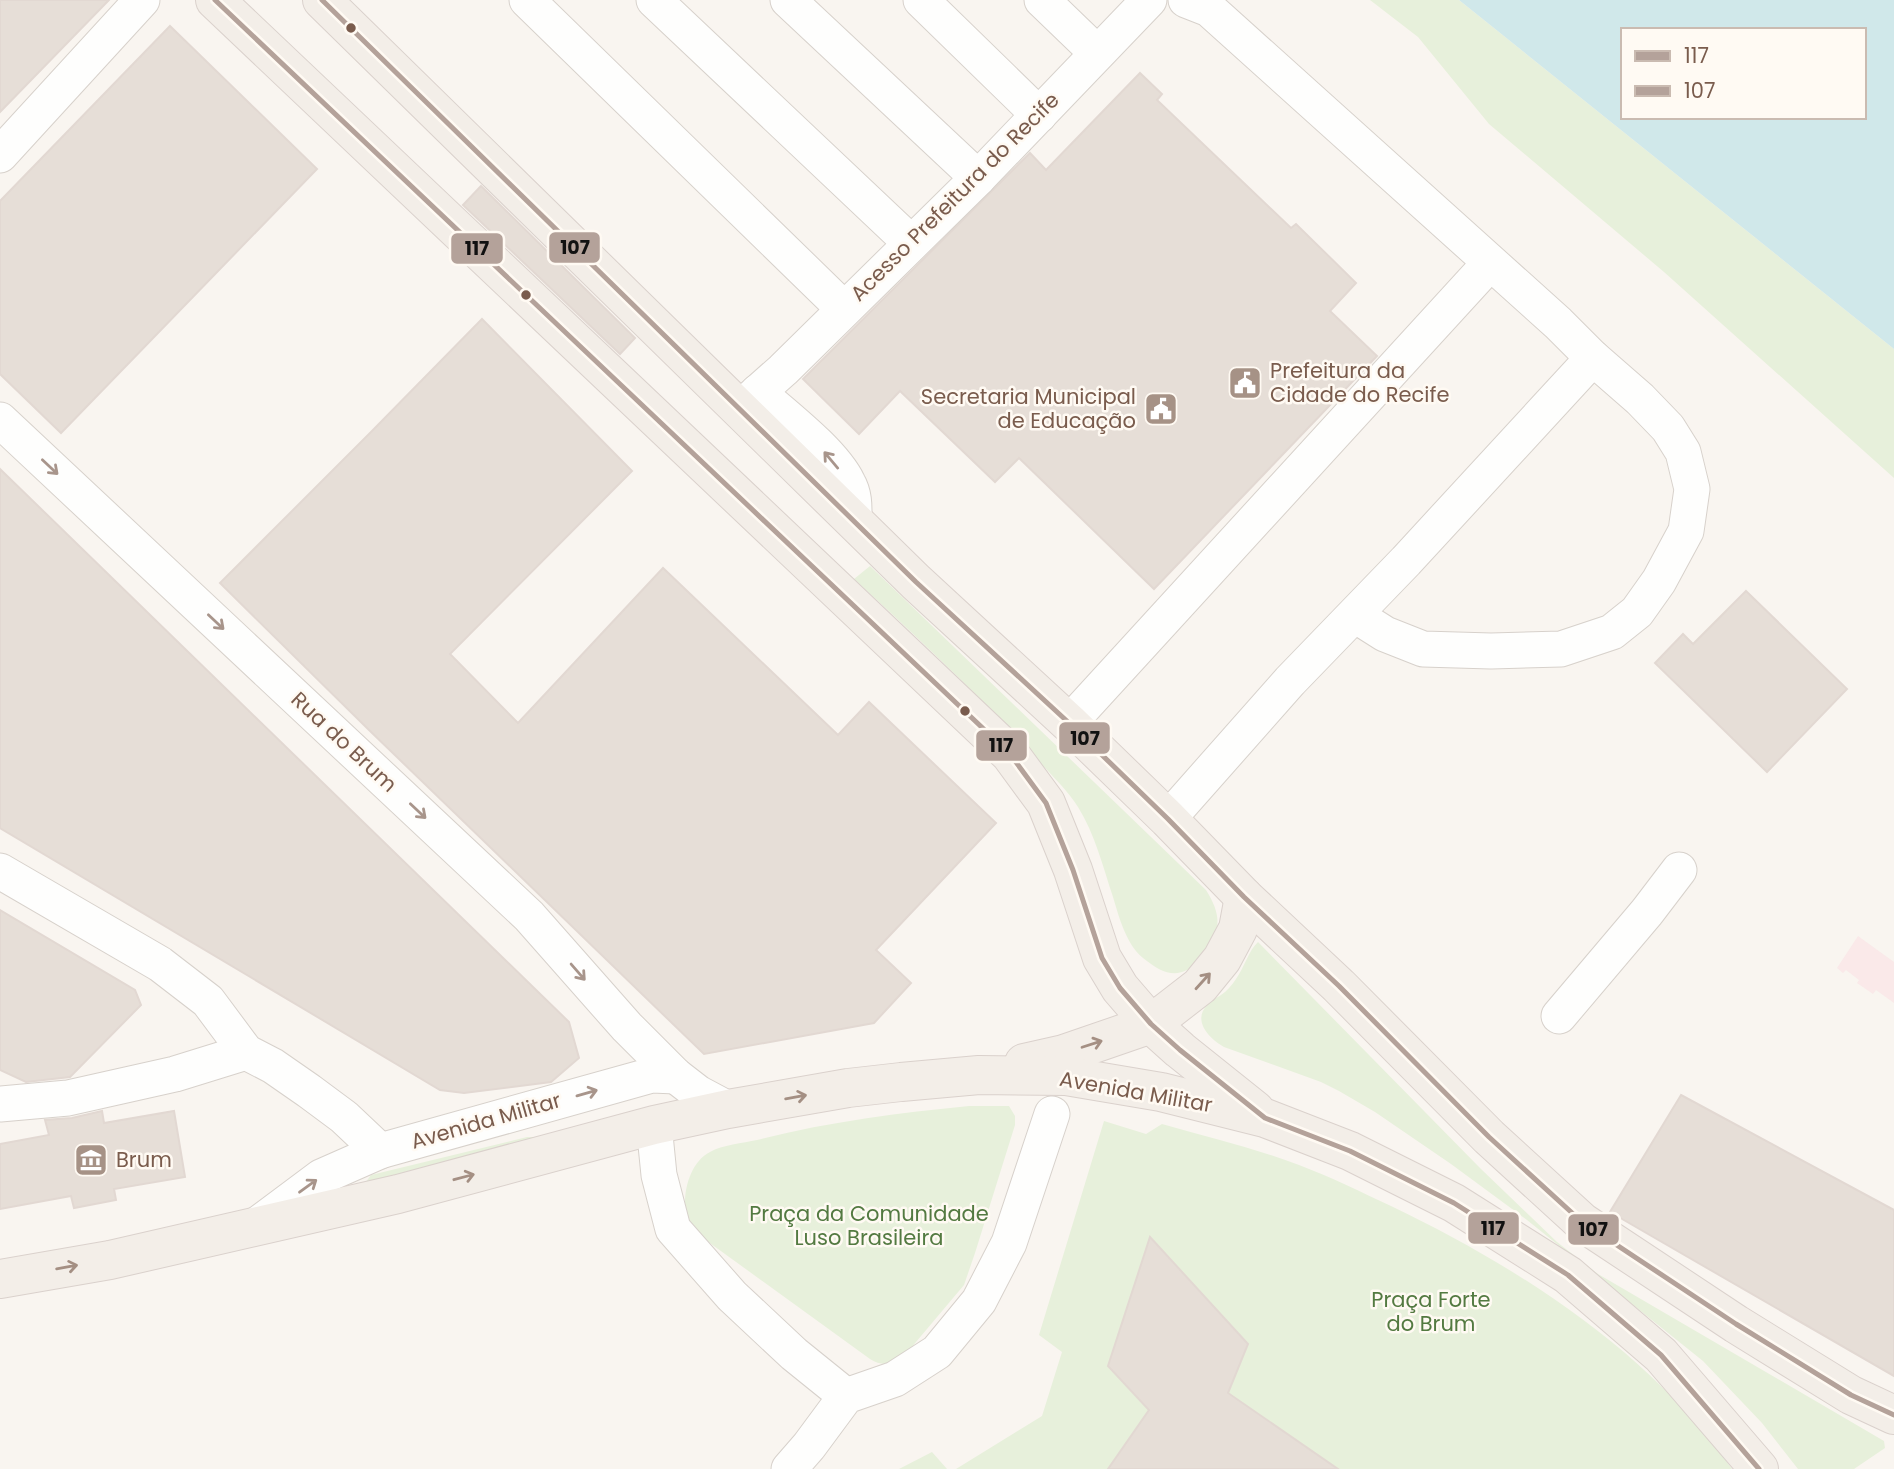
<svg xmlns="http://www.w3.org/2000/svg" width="1894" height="1469" viewBox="0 0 1894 1469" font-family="Poppins,sans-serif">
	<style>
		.medical { fill: #fae9e9 }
		.green { fill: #e7f0db }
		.water { fill: #d0e8ea; fill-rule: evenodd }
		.building { fill: #e6ded7; stroke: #e2d8d2; stroke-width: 2 }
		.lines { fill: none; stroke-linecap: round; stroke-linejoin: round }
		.minor-casing { stroke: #d7d1cb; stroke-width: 37 }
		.major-casing { stroke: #dad1cc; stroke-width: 40 }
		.minor { stroke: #fefefd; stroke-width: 35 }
		.major { stroke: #f3eee8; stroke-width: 38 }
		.bus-1-casing { stroke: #fffaf3; stroke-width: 10 }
		.bus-2-casing { stroke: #fffaf3; stroke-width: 10 }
		.bus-1 { stroke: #b4a29a; stroke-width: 5 }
		.bus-2 { stroke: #b4a29a; stroke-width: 5 }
		.oneway { stroke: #a8958b }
		.oneway2 { stroke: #a48f83 }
		.bus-dot { fill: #7a5c4d; stroke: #fffaf3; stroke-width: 2.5 }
		.labels { text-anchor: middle; stroke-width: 5; stroke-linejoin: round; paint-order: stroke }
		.street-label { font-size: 21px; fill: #7a5c4d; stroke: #fffaf3 }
		.poi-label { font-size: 21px; fill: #7a5c4d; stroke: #fffaf3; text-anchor: start }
		.park-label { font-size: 21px; fill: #537a41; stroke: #fffaf3 }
		.line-badge { stroke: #fffaf3; stroke-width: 2.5 }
		.pale-badge-label { font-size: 19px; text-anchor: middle; font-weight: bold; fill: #111 }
	</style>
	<rect width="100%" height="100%" fill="#f9f5f0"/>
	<!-- medical -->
	<polygon class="medical" points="1858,936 1894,962 1894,1003 1876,990 1873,994 1857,983 1859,980 1846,970 1843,973 1837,968"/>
	<!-- green -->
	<g class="green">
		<polygon points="1370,0 1459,0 1894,349 1894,478 1664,272 1489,124 1418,37"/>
		<path d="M870,566l336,324c17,27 15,43 -5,67 -19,24 -36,19 -58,1 -17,-14 -24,-41 -30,-61 -10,-30 -18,-63 -35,-90 -11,-18 -31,-36 -45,-52 -56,-62 -117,-119 -179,-176z"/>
		<path d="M1258,942l223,227 76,73 41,32 286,167 1,7 -31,21h-56l-36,-46 -59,-62 -176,-141 -76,-56 -76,-52 -36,-21 -18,-9 -97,-35c-14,-8 -33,-26 -16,-43 3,-4 9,-6 13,-9 6,-4 11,-10 15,-16 8,-11 13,-29 22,-37z"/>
		<path d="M969,1106h40l6,10v9l-40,128 -11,32 -64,76c-12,3 -19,5 -30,-2l-174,-126c-4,-6 -8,-12 -10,-19 -4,-21 4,-52 24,-62 12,-7 33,-9 47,-12 70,-18 141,-27 212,-34z"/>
		<path d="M1104,1121l42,13 16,-10c46,13 92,24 137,41 32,12 62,27 92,41 129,62 258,145 341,263h-394l-110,-76 19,-49 -97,-107 -1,173 -41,59h-152l86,-53 20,-64 -23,-17z"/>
		<polygon points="527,1137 622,1137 354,1198 371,1175"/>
		<polygon points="932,1452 947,1469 899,1469"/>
	</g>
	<!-- water -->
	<path class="water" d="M1459,0h435v349zM1623,30h241v87h-241z"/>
	<!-- building -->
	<g class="building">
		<polygon points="0,0 109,0 0,112"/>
		<polygon points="170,26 317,169 61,433 0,374 0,201"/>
		<polygon points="1140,73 1162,94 1157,100 1291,228 1296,224 1356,283 1330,311 1377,356 1154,589 1019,458 995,482 900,391 859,434 803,379 1030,153 1046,170"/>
		<polygon points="481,186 635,338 620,354 463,205"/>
		<polygon points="482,319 632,471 450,654 518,723 663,568 838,735 869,702 996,823 876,950 911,983 874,1023 704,1054 369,730 220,583 371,432"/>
		<polygon points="0,469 569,1022 579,1058 551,1082 464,1093 440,1090 0,828"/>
		<polygon points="1746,591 1847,689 1767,772 1655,663 1683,634 1693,644"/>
		<polygon points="0,910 135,990 141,1005 70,1077 26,1082 0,1070"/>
		<polygon points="1681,1095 1894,1210 1894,1376 1610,1212"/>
		<polygon points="102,1111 104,1123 174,1111 185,1177 114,1189 116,1200 74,1208 71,1196 0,1209 0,1144 49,1135 45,1120 72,1118"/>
		<polygon points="1150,1237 1248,1344 1228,1393 1338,1469 1108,1469 1149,1410 1108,1366"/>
	</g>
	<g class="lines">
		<defs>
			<g id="minor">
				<polyline points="527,0 844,309"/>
				<polyline points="654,0 911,243"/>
				<polyline points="788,0 978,178"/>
				<polyline points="921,0 1039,115"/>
				<polyline points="1042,0 1097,53"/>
				<polyline points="0,155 142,0"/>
				<path d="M758,392c27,24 75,60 90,91 7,12 6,25 6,38"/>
				<polyline points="739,409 783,370 978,178 1149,0"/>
				<polyline points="0,420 529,916 627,1027 676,1076 698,1093 728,1109"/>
				<polyline points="1355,615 1385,634 1423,649 1491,651 1561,649 1612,632 1637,612 1659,581 1686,531 1692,489 1683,452 1668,428 1640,399 1593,358"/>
				<polyline points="1069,723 1490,263"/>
				<polyline points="1168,819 1290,681 1406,561 1593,358 1558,323 1209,9 1186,0"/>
				<polyline points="0,871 160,964 208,1001 246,1052 273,1066 309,1091 344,1117 380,1151"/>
				<polyline points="1559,1016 1647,912 1679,870"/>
				<polyline points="0,1104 68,1098 175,1074 246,1052"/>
				<polyline points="654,1125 659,1175 673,1229 732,1296 794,1354 846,1396"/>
				<polyline points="254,1227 321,1177 380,1151 652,1075 676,1076"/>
				<polyline points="789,1469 809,1446 846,1396 895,1379 937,1352 979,1301 1009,1243 1052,1114"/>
			</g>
			<g id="major">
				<polyline points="215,0 1010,754 1046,803 1073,870 1102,958 1120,988 1151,1024 1180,1050 1255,1110"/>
				<polyline points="322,0 916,582 1069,723 1168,819 1244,897 1339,986 1489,1137 1582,1222 1736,1324 1851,1395 1894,1415"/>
				<polyline points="1024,1063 1064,1054 1151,1024 1200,986 1222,959 1238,929 1244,897"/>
				<polyline points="0,1279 110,1260 398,1194 654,1125 728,1109 848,1088 901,1082 979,1075 1066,1076 1161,1092 1265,1118 1350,1151 1454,1203 1568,1275 1661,1355 1759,1469"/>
			</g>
		</defs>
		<!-- minor casing -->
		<use href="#minor" class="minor-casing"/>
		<!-- major casing -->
		<use href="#major" class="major-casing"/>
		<!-- minor -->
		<use href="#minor" class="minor"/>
		<!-- major -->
		<use href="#major" class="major"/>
		<defs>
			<polyline id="bus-1" points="215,0 1010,754 1046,803 1073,870 1102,958 1120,988 1151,1024 1180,1050 1265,1118 1350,1151 1454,1203 1568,1275 1661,1355 1759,1469"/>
			<polyline id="bus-2" points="322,0 916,582 1069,723 1168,819 1244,897 1339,986 1489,1137 1582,1222 1736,1324 1851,1395 1894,1415"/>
		</defs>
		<!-- bus-1 casing -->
		<use href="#bus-1" class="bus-1-casing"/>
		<!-- bus-2 casing -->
		<use href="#bus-2" class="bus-2-casing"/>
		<!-- bus-1 -->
		<use href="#bus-1" class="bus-1"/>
		<!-- bus-2 -->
		<use href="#bus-2" class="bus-2"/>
	</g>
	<!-- one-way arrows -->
	<defs><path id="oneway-shaft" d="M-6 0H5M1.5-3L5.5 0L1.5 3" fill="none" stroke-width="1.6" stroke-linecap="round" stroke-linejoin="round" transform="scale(1.75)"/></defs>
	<g class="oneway">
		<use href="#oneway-shaft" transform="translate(831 460) rotate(-130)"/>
		<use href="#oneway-shaft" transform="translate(50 467) rotate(43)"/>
		<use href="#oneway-shaft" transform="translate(216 622) rotate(43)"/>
		<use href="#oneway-shaft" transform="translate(418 811) rotate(43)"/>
		<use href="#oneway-shaft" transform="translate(578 972) rotate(49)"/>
		<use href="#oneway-shaft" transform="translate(587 1093) rotate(-16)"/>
		<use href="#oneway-shaft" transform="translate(308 1186) rotate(-36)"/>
	</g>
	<g class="oneway2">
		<use href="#oneway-shaft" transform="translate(1203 981) rotate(-48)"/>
		<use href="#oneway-shaft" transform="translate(1092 1044) rotate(-18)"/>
		<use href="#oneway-shaft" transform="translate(796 1097) rotate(-10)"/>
		<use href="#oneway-shaft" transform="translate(464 1177) rotate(-15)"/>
		<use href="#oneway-shaft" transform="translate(67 1267) rotate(-10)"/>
	</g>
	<!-- icons -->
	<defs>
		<symbol id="civic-square" viewBox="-11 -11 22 22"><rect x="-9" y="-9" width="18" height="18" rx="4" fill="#a69286" stroke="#fffaf3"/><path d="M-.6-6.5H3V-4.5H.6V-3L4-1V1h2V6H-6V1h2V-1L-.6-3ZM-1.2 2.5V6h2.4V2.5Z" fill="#fff"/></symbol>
		<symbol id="museum-square" viewBox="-11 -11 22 22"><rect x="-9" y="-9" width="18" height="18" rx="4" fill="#a69286" stroke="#fffaf3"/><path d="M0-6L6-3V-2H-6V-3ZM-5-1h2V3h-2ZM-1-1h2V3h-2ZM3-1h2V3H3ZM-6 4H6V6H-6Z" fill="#fff"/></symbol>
	</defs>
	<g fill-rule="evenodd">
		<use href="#civic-square" x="1226" y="364" width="38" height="38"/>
		<use href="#civic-square" x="1142" y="390" width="38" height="38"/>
		<use href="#museum-square" x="72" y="1141" width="38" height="38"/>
	</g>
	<!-- markers -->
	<g class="bus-dot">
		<circle cx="351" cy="28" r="6"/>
		<circle cx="526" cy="295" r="6"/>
		<circle cx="965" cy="711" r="6"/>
	</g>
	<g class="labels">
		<!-- street labels -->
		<g class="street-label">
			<text transform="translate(955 197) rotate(-45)" y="7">Acesso Prefeitura do Recife</text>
			<text transform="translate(344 742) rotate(43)" y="7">Rua do Brum</text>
			<text transform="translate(1136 1092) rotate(10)" y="7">Avenida Militar</text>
			<text transform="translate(486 1121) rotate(-16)" y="7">Avenida Militar</text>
		</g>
		<!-- poi labels -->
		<g class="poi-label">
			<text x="1270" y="378">Prefeitura da<tspan x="1270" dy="24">Cidade do Recife</tspan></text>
			<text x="1136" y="404" text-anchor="end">Secretaria Municipal<tspan x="1136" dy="24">de Educação</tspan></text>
			<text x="116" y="1167">Brum</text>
		</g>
		<!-- park labels -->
		<g class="park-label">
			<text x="869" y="1221">Praça da Comunidade<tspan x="869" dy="24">Luso Brasileira</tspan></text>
			<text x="1431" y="1307">Praça Forte<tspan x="1431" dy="24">do Brum</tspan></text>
		</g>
	</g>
	<g class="line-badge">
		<rect x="548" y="231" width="53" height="33" rx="7" fill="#b4a29a"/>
		<rect x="450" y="232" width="54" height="33" rx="7" fill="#b4a29a"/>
		<rect x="1058" y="721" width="53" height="34" rx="7" fill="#b4a29a"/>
		<rect x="975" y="729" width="53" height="33" rx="7" fill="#b4a29a"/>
		<rect x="1467" y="1211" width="53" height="34" rx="7" fill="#b4a29a"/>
		<rect x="1567" y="1213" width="53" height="33" rx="7" fill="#b4a29a"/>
	</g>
	<g class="pale-badge-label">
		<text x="575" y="254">107</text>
		<text x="477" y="255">117</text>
		<text x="1085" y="745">107</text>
		<text x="1001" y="752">117</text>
		<text x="1493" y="1235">117</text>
		<text x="1593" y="1236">107</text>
	</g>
	<!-- legend -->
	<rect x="1621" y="28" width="245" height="91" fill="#fffaf3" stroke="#cabbb1" stroke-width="2"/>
	<rect x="1635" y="51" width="35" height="10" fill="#b4a29a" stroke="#cabbb1" stroke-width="2"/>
	<text x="1684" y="63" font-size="21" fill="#7a5c4d">117</text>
	<rect x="1635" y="86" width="35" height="10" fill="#b4a29a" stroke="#cabbb1" stroke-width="2"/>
	<text x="1684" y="98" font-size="21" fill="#7a5c4d">107</text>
</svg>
